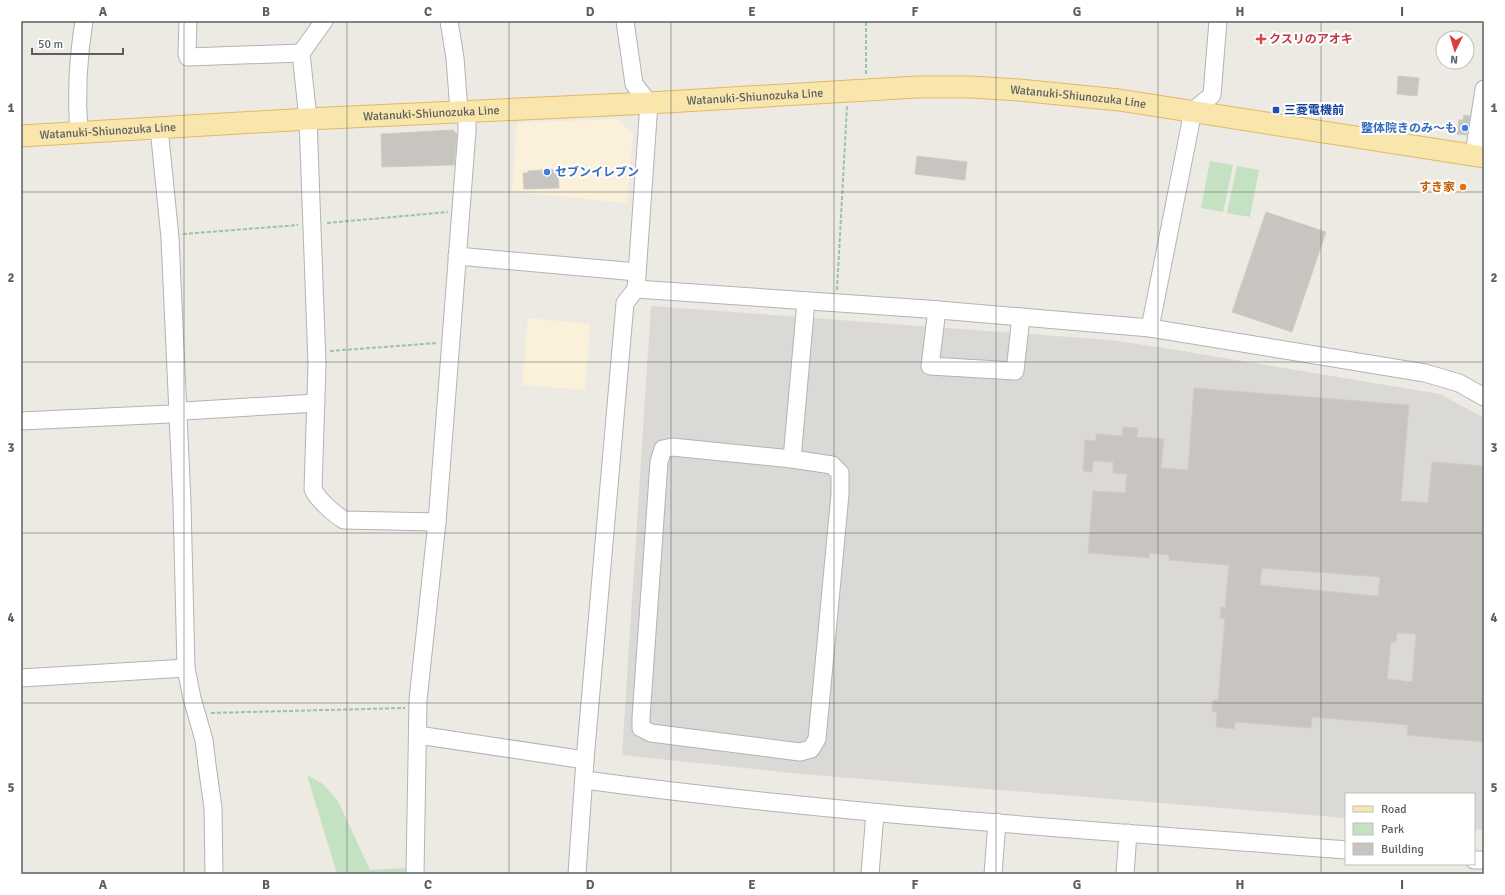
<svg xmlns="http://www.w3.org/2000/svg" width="1505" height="895" viewBox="0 0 1505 895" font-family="Signika,'Noto Sans JP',sans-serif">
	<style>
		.commercial { fill: #fbf1da }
		.industrial { fill: #dbd9d5 }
		.green { fill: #c4e2c1 }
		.building { fill: #c8c5c0; stroke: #d1cbc2; fill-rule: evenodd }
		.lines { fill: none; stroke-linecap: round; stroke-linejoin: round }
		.minor-casing { stroke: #b0b4b7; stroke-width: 19 }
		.major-casing { stroke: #e5b764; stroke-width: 23 }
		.path { stroke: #9cc3a3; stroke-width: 2; stroke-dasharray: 4 2; stroke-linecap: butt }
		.minor { stroke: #fff; stroke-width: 17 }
		.major { stroke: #f8e6ad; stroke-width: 21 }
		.grid { fill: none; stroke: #5b5f62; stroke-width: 1; stroke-opacity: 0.55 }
		.health-dot { fill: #e0444e; stroke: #fff; stroke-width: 1.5 }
		.transit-dot { fill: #1a4fb4; stroke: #fff; stroke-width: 1.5 }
		.shop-dot { fill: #3f7fe0; stroke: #fff; stroke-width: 1.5 }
		.food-dot { fill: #e8710a; stroke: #fff; stroke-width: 1.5 }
		.labels { text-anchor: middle; stroke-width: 4; stroke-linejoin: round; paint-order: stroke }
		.health-label { font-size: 12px; font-weight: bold; fill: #be3a42; stroke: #fff; text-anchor: start }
		.street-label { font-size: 12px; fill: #5b5f62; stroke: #fff }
		.transit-label { font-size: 12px; font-weight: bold; fill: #164399; stroke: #fff; text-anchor: start }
		.shop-label { font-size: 12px; font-weight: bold; fill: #366cbe; stroke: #fff; text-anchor: end }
		.food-label { font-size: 12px; font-weight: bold; fill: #c56008; stroke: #fff; text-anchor: end }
		.neatline { fill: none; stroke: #5b5f62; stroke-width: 1.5 }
		.grid-label { font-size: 13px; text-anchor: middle; font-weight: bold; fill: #5b5f62 }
	</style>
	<rect width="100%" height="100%" fill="#eceae3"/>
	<!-- commercial -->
	<g class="commercial">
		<polygon points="617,119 633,134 627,203 512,192 517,123"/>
		<polygon points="528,318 590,324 585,390 522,385"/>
	</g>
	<!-- industrial -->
	<polygon class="industrial" points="651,306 1110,340 1164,348 1440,394 1484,418 1484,830 1474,829 1474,794 1346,794 1346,818 801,774 622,755"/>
	<!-- green -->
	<g class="green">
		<polygon points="1210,161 1233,165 1223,212 1201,208"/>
		<polygon points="1237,166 1259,170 1250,217 1227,213"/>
		<polygon points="307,775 323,784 338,801 370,870 406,868 406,874 337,874"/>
	</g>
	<!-- building -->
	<g class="building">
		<polygon points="1398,76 1419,78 1417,96 1397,94"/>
		<polygon points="1464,115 1470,116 1467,135 1457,134 1459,120 1463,120"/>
		<polygon points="453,130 457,134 454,165 382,167 381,134"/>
		<polygon points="917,156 967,162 965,180 915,174"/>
		<polygon points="558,169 559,188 524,189 523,173 528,173 528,171"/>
		<polygon points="1266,212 1326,232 1292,332 1232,312"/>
		<path d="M1194,388l215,17 -8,96 27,2 4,-41 52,4v276l-77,-7 1,-10 -96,-8 -1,11 -76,-6 -1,7 -18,-2 1,-15 -5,-1 1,-11h5l7,-81 -5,-1 1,-11 4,1 4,-43 -60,-5v-5l-20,-2v5l-61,-5 5,-62 32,2 2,-19 -14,-1v-11l-20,-1 -1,11 -9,-1 2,-31 11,1v-7l26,2 1,-9 15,1 -1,9 27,2 -3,29 27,2zM1262,568l118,9 -2,19 -118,-11zM1397,633l19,1 -4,48 -25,-3 4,-37h5z"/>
	</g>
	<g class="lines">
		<defs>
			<g id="minor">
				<polyline points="188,21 187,54 188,57 301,53"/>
				<path d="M324,21l-23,32 7,66 9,245 -4,125c4,10 21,25 31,31l93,2"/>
				<polyline points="449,21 455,58 459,111"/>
				<polyline points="159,128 170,238 182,502 186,668 192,698 204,740 207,765 213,808 214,874"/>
				<path d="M79,132c-3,-37 -1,-74 5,-111"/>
				<polyline points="1474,155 1484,89"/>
				<polyline points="457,256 637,272"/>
				<polyline points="636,289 927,309 1150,328 1425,373 1459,383 1484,397"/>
				<polyline points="937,310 930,366 1015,371 1021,317"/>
				<polyline points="1150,328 1193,111 1212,95 1218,21"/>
				<polyline points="21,421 170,414 184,411 316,403"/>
				<polygon points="672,447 792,459 832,465 840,473 840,494 817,739 811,749 800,752 651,733 641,728 641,718 659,462 663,449"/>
				<polyline points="792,459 806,301"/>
				<polyline points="21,678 186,668"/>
				<polyline points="418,735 585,760"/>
				<path d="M585,780c252,34 507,50 761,70"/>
				<polyline points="1474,860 1484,860"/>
				<polyline points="415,874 418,700 437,522 467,131 467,111"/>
				<polyline points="577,874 585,760 625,303 636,289 649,103 634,84 625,21"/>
				<polyline points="870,874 875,813"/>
				<polyline points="993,874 997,822"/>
				<polyline points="1125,874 1128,833"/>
			</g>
			<g id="major">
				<path id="s1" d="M21,136l287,-17 341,-16 268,-16h54l48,3 100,10 365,57"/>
			</g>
		</defs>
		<!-- minor casing -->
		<use href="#minor" class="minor-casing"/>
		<!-- major casing -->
		<use href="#major" class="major-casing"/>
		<!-- path -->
		<g class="path">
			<polyline points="866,74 866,21"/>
			<polyline points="327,223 448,212"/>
			<polyline points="183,234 298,225"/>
			<polyline points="837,290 847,106"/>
			<polyline points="330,351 437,343"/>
			<polyline points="211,713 405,708"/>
		</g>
		<!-- minor -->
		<use href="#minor" class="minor"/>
		<!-- major -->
		<use href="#major" class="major"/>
	</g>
	<!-- grid -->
	<path class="grid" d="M184,21v853M347,21v853M509,21v853M671,21v853M834,21v853M996,21v853M1158,21v853M1321,21v853M21,192h1463M21,362h1463M21,533h1463M21,703h1463"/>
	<!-- markers -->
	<path class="health-dot" d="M1259 33h4v4h4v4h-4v4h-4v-4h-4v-4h4z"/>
	<rect class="transit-dot" x="1272" y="106" width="8" height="8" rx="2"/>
	<g class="shop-dot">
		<circle cx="1465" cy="128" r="4"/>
		<circle cx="547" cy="172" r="4"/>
	</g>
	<circle class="food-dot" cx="1463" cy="187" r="4"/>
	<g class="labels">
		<!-- health labels -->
		<g class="health-label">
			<text x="1269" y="43">クスリのアオキ</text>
		</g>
		<!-- street labels -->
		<g class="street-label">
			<text dy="4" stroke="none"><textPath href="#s1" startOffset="735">Watanuki-Shiunozuka Line</textPath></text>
			<text dy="4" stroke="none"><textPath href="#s1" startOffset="1059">Watanuki-Shiunozuka Line</textPath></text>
			<text dy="4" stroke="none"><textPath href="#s1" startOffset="411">Watanuki-Shiunozuka Line</textPath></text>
			<text dy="4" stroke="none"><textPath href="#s1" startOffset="87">Watanuki-Shiunozuka Line</textPath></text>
		</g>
		<!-- transit labels -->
		<g class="transit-label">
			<text x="1284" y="114">三菱電機前</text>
		</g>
		<!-- shop labels -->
		<g class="shop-label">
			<text x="1457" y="132">整体院きのみ〜も</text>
			<text x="555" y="176" text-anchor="start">セブンイレブン</text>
		</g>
		<!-- food labels -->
		<g class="food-label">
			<text x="1455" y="191">すき家</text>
		</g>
	</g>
	<!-- border -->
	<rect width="1505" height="895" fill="none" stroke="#ffffff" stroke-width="44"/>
	<!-- legend -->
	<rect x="1345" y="793" width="130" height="72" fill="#ffffff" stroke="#bdbfc0"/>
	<rect x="1353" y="806" width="20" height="6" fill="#f8e6ad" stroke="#bdbfc0"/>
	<text x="1381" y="813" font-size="12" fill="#5b5f62">Road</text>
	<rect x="1353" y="823" width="20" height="12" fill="#c4e2c1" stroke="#bdbfc0"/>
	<text x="1381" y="833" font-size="12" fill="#5b5f62">Park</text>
	<rect x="1353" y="843" width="20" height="12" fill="#c8c5c0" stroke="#bdbfc0"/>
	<text x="1381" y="853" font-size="12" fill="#5b5f62">Building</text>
	<!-- north arrow -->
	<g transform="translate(1455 50) rotate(185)"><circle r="19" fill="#ffffff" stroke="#bdbfc0"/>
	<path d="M0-3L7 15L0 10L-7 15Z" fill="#da3d3c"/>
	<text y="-6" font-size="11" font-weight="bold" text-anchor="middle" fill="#5b5f62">N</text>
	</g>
	<!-- scale -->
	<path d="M32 48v6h91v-6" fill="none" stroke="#5b5f62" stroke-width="2"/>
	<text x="38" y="48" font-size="12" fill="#5b5f62" stroke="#ffffff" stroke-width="3" paint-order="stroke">50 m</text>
	<rect x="22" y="22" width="1461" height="851" class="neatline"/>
	<g class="grid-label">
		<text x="103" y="16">A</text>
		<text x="266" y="16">B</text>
		<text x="428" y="16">C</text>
		<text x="590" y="16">D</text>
		<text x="752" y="16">E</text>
		<text x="915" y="16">F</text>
		<text x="1077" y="16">G</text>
		<text x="1240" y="16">H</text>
		<text x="1402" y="16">I</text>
		<text x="11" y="112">1</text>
		<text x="1494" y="112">1</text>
		<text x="11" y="282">2</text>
		<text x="1494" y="282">2</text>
		<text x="11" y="452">3</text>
		<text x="1494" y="452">3</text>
		<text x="11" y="622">4</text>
		<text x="1494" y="622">4</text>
		<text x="11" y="792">5</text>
		<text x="1494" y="792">5</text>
		<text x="103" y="889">A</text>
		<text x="266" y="889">B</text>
		<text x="428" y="889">C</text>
		<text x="590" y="889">D</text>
		<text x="752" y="889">E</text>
		<text x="915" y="889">F</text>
		<text x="1077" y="889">G</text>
		<text x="1240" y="889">H</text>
		<text x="1402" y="889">I</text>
	</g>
</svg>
